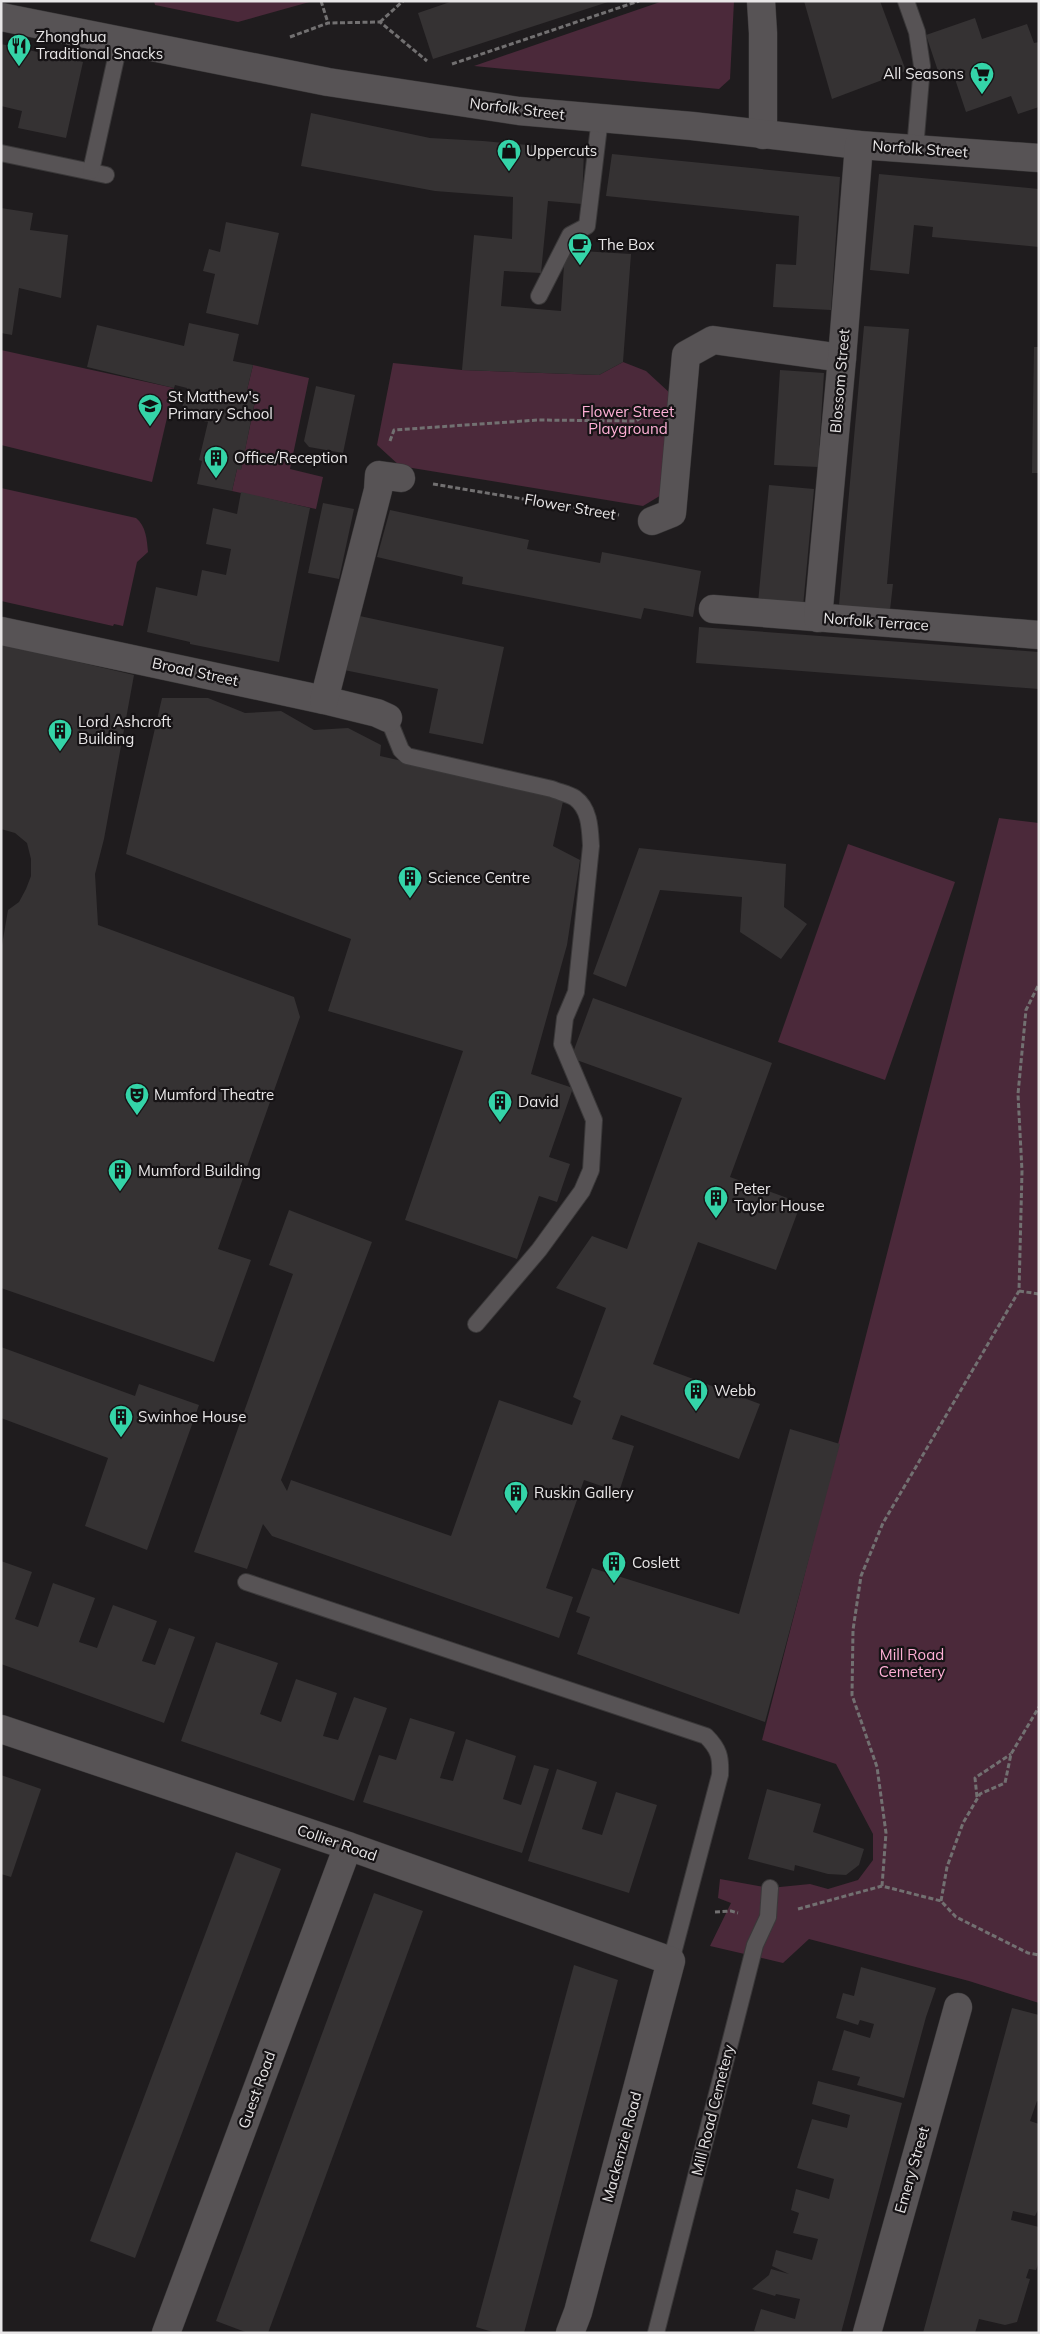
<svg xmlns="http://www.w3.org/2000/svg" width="1040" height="2334" viewBox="0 0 1040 2334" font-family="Mulish,sans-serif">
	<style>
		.green { fill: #4b293a }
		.building { fill: #353233 }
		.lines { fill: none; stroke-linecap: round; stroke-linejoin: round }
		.lane-casing { stroke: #3a3839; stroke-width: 18 }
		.street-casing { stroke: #3a3839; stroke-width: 29 }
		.path { stroke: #727071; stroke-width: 3; stroke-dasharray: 5 2.5; stroke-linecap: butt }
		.lane { stroke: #575355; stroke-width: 16 }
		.street { stroke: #575355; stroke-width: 28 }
		.labels { text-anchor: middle; stroke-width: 4.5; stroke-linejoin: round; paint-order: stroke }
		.poi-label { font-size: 15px; fill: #e8e6e7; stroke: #161315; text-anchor: start }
		.street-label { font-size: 15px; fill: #e8e6e7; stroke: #161315 }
		.park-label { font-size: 15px; fill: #ffb0d6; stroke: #161315 }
	</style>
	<rect width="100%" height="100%" fill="#1f1c1e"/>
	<!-- green -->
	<g class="green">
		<polygon points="154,1 313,1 238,22 155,5"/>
		<polygon points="663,1 734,1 730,79 719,89 474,66"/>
		<polygon points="1,350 174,388 152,482 1,445"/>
		<polygon points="623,362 646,371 671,394 663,494 643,506 400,466 377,445 393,363 462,370 599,375"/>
		<polygon points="253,365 309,378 290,469 323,477 316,509 232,491 237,469 241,469 257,392 247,390"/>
		<path d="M1,488l135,30c10,8 11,22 12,34l-11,10 -14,64 -9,-2 -1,2 -112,-25z"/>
		<polygon points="999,818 1039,823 1039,2003 969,1981 809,1939 783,1963 710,1946 731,1903 718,1898 720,1879 770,1888 810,1884 828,1889 858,1880 873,1860 873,1834 836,1764 762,1740"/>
		<polygon points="848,844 955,882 885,1080 778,1042"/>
	</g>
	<!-- building -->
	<g class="building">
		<polygon points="453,1 607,1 608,2 433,59 418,13"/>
		<polygon points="804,1 880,1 906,71 832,99"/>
		<polygon points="975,18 982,39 1027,24 1034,43 1039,42 1039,107 1018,114 1011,96 966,112 953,73 940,77 926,35"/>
		<polygon points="1,44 83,62 66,138 18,128 22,111 1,106"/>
		<polygon points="311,113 430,138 483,141 584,150 582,204 548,201 541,273 504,271 501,306 561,311 565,250 631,254 623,362 599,375 462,370 474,235 512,239 513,197 435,191 301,166"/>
		<polygon points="612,154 840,177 831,310 773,307 776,264 796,265 799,216 606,196"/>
		<polygon points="879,174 1039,189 1039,247 932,237 933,227 914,225 909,274 870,270"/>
		<polygon points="1,208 33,213 30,230 68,235 61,298 19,288 12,335 1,333"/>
		<polygon points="226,222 279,233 258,325 206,313 215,274 203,271 209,249 220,252"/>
		<polygon points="189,323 239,334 233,361 253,365 247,390 257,391 241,470 237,469 232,491 197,484 202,461 199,460 208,422 180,416 187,388 175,385 174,388 87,367 97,325 184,346"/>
		<polygon points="864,326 909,329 887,584 893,584 890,610 839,605"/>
		<polygon points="1034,347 1039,347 1039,473 1032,473"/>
		<polygon points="780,370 824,373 818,467 774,465"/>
		<polygon points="316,386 355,395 343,453 309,447 304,441"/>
		<polygon points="769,485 814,489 803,607 758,603"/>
		<polygon points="241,492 310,508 279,662 190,644 190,642 147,632 156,587 197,596 202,570 226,575 231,549 206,544 213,508 237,514"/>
		<polygon points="323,503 354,509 339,579 308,573"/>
		<polygon points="390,510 529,540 527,549 600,563 602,552 701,571 693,617 644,608 641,619 462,584 463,577 377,557"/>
		<polygon points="355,615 504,647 483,744 429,733 438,689 344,670"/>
		<polygon points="699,627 1039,652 1039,689 696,663"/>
		<polygon points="1,644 134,675 104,839 95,874 98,925 294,997 300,1017 218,1249 251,1260 214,1362 1,1288 1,951 8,910 19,902 26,889 31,876 31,859 27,843 15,833 1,829"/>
		<polygon points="162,698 208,698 245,713 281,711 314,730 348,728 381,745 380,756 564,797 553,846 580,860 567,945 531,1074 573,1088 549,1157 570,1164 557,1202 539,1196 517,1259 405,1220 463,1051 328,1011 351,939 126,854"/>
		<polygon points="639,848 786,864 784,907 807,924 781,959 740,932 742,897 660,890 626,987 593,974"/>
		<polygon points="593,998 772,1063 730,1177 801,1203 776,1270 698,1242 653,1364 760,1404 739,1459 621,1415 612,1439 634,1446 619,1492 584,1480 546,1588 573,1597 559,1638 272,1536 263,1524 247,1569 194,1552 293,1274 269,1265 289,1210 372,1242 281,1480 287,1491 291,1480 451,1536 499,1400 572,1425 581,1401 573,1397 606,1308 556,1288 592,1236 627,1249 682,1098 571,1058"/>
		<polygon points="1,1347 135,1396 139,1384 199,1405 147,1550 85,1526 108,1458 1,1418"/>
		<polygon points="790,1429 840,1444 765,1722 577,1654 590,1617 576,1612 592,1568 739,1614"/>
		<polygon points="1,1561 32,1572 15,1619 38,1627 53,1583 95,1598 79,1642 97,1648 113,1605 157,1621 142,1661 155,1665 169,1628 195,1637 164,1723 1,1664"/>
		<polygon points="216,1642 278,1663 260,1714 281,1722 296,1679 337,1693 323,1736 338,1740 354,1697 387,1708 354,1801 181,1741"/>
		<polygon points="410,1718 455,1732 440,1778 453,1781 466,1739 516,1756 503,1799 521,1805 534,1765 549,1769 522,1853 363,1802 379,1755 396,1760"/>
		<polygon points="557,1769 597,1782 582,1829 602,1835 616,1792 657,1805 629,1893 528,1861"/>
		<polygon points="1,1775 41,1789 11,1877 1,1874"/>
		<polygon points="767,1789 821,1804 813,1832 864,1849 859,1865 846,1875 828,1874 795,1865 794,1871 748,1859"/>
		<polygon points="236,1852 281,1869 135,2258 90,2241"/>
		<polygon points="374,1893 423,1911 268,2333 248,2333 216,2321"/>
		<polygon points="574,1965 618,1980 524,2333 496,2333 476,2327"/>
		<polygon points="861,1967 936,1988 926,2017 904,2098 857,2085 860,2077 832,2070 844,2030 870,2038 874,2024 860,2020 858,2025 836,2018 843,1993 854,1996"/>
		<polygon points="1012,2008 1039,2015 1039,2102 1037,2101 1030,2121 1039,2124 1039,2208 1035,2216 1013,2211 1011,2220 1039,2227 1039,2262 1036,2270 1029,2269 1026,2278 1030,2279 1017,2322 1005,2325 979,2319 975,2333 923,2333"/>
		<polygon points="818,2081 902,2103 841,2333 760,2333 754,2331 761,2309 795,2319 800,2299 776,2294 775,2296 752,2289 769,2275 771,2269 789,2274 772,2266 776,2250 812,2260 818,2239 793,2233 799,2213 791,2210 796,2189 829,2199 834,2179 797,2168 812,2119 847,2128 850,2115 812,2104"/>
	</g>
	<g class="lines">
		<defs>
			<g id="lane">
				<polyline points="906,1 917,32 922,66 915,149"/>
				<polyline points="1,153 106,175"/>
				<polyline points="91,171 120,40"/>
				<polyline points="539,296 570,235 587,226 600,118"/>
				<path d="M388,718l13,32 6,6 145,33c7,3 17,5 23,9 15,11 15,31 16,48l-15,146 -11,26 -3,26 32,76 -3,50 -9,21 -43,59 -63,74"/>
				<path d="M246,1582l460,154c13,13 15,21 14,39l-49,186"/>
				<polyline points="656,2333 755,1945 768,1917 770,1888"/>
			</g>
			<g id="street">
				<polyline points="761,1 763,33 763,135"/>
				<polyline points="1,17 328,82 519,111 692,126 859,145 1039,158"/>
				<polyline points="652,521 672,513 686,355 713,340 842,358"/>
				<polyline points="713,609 1039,635"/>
				<polyline points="818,618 842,358 859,145"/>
				<polyline points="1,631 324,700 377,713 388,718"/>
				<polyline points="324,700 378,490 379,475 401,478"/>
				<polyline points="1,1729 348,1846 671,1961 578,2312 570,2333"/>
				<polyline points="166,2333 348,1846"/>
				<polyline points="867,2333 958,2007"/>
			</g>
		</defs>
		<!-- lane casing -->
		<use href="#lane" class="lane-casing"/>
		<!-- street casing -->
		<use href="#street" class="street-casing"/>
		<!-- path -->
		<g class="path">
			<polyline points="321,1 328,23"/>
			<polyline points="380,22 403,1"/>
			<polyline points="290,37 328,23 380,22 427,61"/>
			<polyline points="452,64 639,1"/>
			<polyline points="390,441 394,430 538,420 636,421 646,414"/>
			<polyline points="433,484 619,515"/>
			<polyline points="1019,1291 1039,1294"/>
			<polyline points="977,1797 975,1778 1011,1754"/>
			<polyline points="882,1886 886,1833 877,1767 852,1695 853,1630 861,1576 883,1523 1019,1291 1022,1171 1018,1094 1026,1010 1039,984"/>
			<polyline points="941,1901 947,1867 963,1823 980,1794 1005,1783 1011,1754 1039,1707"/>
			<polyline points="798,1909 882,1886 941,1901 956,1917 1028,1953 1039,1955"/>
			<polyline points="715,1912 731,1911 738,1913"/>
		</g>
		<!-- lane -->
		<use href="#lane" class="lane"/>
		<!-- street -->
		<use href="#street" class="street"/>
	</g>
	<!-- icons -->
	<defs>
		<symbol id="restaurant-pin" viewBox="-11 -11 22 30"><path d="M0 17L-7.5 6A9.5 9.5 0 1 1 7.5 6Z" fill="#34d4a8" stroke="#161315"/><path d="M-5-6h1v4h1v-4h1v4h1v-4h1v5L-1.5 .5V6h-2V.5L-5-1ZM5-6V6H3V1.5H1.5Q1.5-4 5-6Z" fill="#111"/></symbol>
		<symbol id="supermarket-pin" viewBox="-11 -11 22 30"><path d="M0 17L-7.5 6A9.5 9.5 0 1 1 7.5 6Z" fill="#34d4a8" stroke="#161315"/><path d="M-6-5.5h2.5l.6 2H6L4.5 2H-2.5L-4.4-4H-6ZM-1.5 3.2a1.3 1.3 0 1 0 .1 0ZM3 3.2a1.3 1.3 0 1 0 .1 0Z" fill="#111"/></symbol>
		<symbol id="shop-pin" viewBox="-11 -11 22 30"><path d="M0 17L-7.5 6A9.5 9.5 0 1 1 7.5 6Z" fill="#34d4a8" stroke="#161315"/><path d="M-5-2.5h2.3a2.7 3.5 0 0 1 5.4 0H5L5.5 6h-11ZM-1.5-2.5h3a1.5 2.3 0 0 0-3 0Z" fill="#111"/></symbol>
		<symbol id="cafe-pin" viewBox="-11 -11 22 30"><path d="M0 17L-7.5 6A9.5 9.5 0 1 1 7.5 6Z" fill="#34d4a8" stroke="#161315"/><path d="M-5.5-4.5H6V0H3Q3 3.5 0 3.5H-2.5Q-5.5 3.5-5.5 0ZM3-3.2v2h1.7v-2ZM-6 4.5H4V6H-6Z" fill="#111"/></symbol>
		<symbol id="school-pin" viewBox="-11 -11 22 30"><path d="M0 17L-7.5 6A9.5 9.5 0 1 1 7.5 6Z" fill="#34d4a8" stroke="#161315"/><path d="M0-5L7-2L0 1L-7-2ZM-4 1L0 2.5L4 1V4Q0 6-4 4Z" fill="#111"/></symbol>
		<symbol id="building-pin" viewBox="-11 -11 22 30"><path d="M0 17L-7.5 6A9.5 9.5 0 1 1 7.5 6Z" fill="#34d4a8" stroke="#161315"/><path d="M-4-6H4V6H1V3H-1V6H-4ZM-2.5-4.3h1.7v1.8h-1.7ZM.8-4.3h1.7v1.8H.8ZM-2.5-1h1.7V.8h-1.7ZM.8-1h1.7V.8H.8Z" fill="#111"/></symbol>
		<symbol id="theatre-pin" viewBox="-11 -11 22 30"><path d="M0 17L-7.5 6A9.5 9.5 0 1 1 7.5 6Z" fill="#34d4a8" stroke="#161315"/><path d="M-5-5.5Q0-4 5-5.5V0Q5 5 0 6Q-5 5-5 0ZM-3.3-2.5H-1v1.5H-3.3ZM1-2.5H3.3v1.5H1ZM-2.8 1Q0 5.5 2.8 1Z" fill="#111"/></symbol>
	</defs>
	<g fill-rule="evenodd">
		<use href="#restaurant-pin" x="5" y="32" width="28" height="38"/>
		<use href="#supermarket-pin" x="968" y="60" width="28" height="38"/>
		<use href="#shop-pin" x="495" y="137" width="28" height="38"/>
		<use href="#cafe-pin" x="566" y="231" width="28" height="38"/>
		<use href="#school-pin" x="136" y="392" width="28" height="38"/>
		<use href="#building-pin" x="202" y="444" width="28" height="38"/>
		<use href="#building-pin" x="46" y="717" width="28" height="38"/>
		<use href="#building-pin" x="396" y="864" width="28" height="38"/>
		<use href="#theatre-pin" x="123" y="1081" width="28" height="38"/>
		<use href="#building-pin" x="486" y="1088" width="28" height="38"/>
		<use href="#building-pin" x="106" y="1157" width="28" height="38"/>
		<use href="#building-pin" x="702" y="1184" width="28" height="38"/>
		<use href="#building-pin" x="682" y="1377" width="28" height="38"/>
		<use href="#building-pin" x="107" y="1403" width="28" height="38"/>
		<use href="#building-pin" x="502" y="1479" width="28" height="38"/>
		<use href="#building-pin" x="600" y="1549" width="28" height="38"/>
	</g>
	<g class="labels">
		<!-- poi labels -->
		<g class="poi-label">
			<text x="36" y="42">Zhonghua<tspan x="36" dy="17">Traditional Snacks</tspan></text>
			<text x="964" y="79" text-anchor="end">All Seasons</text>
			<text x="526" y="156">Uppercuts</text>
			<text x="598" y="250">The Box</text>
			<text x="168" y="402">St Matthew's<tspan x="168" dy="17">Primary School</tspan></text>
			<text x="234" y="463">Office/Reception</text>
			<text x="78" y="727">Lord Ashcroft<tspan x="78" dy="17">Building</tspan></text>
			<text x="428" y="883">Science Centre</text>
			<text x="154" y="1100">Mumford Theatre</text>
			<text x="518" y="1107">David</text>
			<text x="138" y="1176">Mumford Building</text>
			<text x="734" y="1194">Peter<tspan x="734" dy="17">Taylor House</tspan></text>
			<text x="714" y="1396">Webb</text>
			<text x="138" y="1422">Swinhoe House</text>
			<text x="534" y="1498">Ruskin Gallery</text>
			<text x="632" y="1568">Coslett</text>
		</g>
		<!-- street labels -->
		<g class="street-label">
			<text transform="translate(517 109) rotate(7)" y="5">Norfolk Street</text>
			<text transform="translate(920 149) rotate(4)" y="5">Norfolk Street</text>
			<text transform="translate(840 381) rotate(-85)" y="5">Blossom Street</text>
			<text transform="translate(570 507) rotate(10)" y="5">Flower Street</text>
			<text transform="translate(876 622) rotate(4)" y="5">Norfolk Terrace</text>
			<text transform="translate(195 672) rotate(12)" y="5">Broad Street</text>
			<text transform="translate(337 1843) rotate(19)" y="5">Collier Road</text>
			<text transform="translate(257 2090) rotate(-70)" y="5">Guest Road</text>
			<text transform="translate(713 2110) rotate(-76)" y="5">Mill Road Cemetery</text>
			<text transform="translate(622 2147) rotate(-75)" y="5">Mackenzie Road</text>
			<text transform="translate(912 2170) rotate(-74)" y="5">Emery Street</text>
		</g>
		<!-- park labels -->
		<g class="park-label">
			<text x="628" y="417">Flower Street<tspan x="628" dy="17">Playground</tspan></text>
			<text x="912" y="1660">Mill Road<tspan x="912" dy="17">Cemetery</tspan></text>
		</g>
	</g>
	<!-- border -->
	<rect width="1040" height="2334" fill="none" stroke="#e8e6e7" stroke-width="5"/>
</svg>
